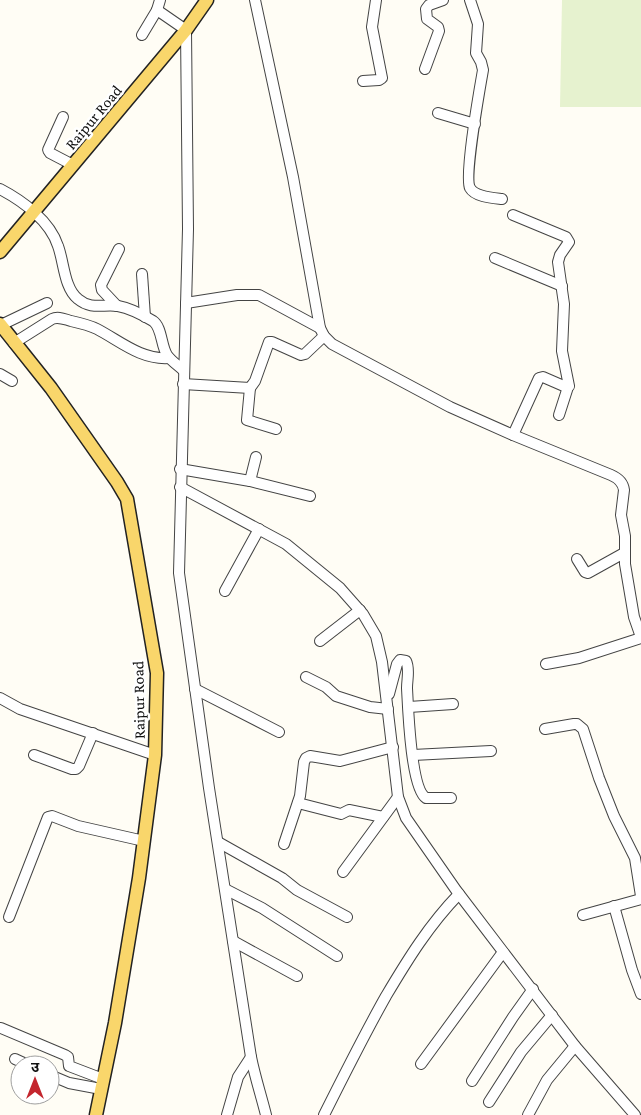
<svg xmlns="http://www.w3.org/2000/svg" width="641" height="1115" viewBox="0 0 641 1115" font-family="'Crimson Pro','Noto Sans Devanagari',serif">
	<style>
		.pitch { fill: #e6f2cf }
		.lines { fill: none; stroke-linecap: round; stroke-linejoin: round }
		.minor-casing { stroke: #444; stroke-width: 12 }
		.major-casing { stroke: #222; stroke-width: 15 }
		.minor { stroke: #fff; stroke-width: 10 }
		.major { stroke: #f9d66b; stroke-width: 12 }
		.labels { text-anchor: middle; stroke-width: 5; stroke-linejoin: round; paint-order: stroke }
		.street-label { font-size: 16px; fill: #111; stroke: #fff }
	</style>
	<rect width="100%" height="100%" fill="#fffdf5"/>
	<!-- pitch -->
	<polygon class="pitch" points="562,0 641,0 641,107 560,107"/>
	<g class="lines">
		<defs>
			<g id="minor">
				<path d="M255,0l38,177 27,151 4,8 8,8 118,63 63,28 98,40c7,3 12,7 13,15l-3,25 4,21v28l9,53 7,20"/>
				<path d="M470,0l8,24 -2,29 5,9 2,8c-3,17 -19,107 -13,118 5,9 23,10 32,11"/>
				<path d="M157,10l29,20 2,199 -9,344 30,215 42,269c4,20 10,38 15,58"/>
				<polyline points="142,35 157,10 160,0"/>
				<polyline points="425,69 439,31 438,27 427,19 426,9 429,5 443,0"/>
				<polyline points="363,81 379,80 382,78 372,27 376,0"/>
				<polyline points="438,113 475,124"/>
				<polyline points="63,117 48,150 50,153 73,165"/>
				<path d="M0,189c23,12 50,32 58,57 6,16 6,42 20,53 13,11 25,5 40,7 11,2 25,9 35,15 9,6 8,25 14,34 4,6 12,11 17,16"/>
				<polyline points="495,258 562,286"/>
				<polyline points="142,274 145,317"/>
				<polyline points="186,303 237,295 259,295 320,328"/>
				<polyline points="117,306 102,290 101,285 119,249"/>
				<polyline points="1,325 47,303"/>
				<path d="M14,343l38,-24c6,-3 12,0 19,2 9,2 18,4 26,8 23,12 44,31 72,29"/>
				<polyline points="0,374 12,381"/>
				<polyline points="183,384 250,388 255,381 269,342 272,342 301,355 305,354 324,336"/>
				<polyline points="250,388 247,420 276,429"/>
				<polyline points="559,415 568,387"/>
				<polyline points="513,435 539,378 543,377 566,387 569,386 562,351 564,304 558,262 560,255 569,242 566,237 513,215"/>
				<polyline points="180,469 250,481 310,496"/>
				<polyline points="250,481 256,457"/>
				<polyline points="180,487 286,544 340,588 363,614 376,636 382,662 398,797 406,818 456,890 575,1046 635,1115"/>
				<polyline points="577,559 585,572 588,573 624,553"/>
				<polyline points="225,591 259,529"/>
				<polyline points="320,641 360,610"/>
				<polyline points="546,664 579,658 641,638"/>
				<polyline points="306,677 326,687 336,696 370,707 388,709"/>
				<polyline points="195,689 279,732"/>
				<path d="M389,694l8,-30 3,-4 6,1c4,8 1,18 1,27 1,19 4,101 19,110h25"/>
				<polyline points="0,698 20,709 155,755"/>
				<polyline points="409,707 453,704"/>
				<polyline points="545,729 574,724 577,724 583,729 599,778 614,816 635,858 641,896"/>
				<polyline points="34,755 72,769 76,769 79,766 93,733"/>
				<polyline points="413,755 491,751"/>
				<polyline points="298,803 341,814 349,810 383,817"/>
				<polyline points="218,842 282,878 297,890 347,917"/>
				<polyline points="284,844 300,796 304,762 306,758 310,756 340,761 393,747"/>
				<polyline points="343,872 398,797"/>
				<polyline points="225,889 262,908 337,956"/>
				<polyline points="614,906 632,970 641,994"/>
				<polyline points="583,915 641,899"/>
				<polyline points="9,917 48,817 52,816 78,826 144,841"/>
				<polyline points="233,941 297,976"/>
				<polyline points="1,1028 65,1055 68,1057 69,1066 103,1079"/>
				<polyline points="15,1059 28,1065"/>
				<polyline points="421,1064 503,952"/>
				<polyline points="50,1075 69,1083 101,1089"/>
				<polyline points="472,1081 513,1017 533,989"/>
				<polyline points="489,1102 521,1052 552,1015"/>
				<polyline points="227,1115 238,1077 251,1057"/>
				<path d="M324,1115c20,-40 40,-80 62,-119 22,-37 43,-71 73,-102"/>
				<polyline points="528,1115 547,1080 575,1046"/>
			</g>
			<g id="major">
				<polyline points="0,252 186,30 207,0"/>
				<polyline points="0,324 51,388 117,482 127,499 157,673 155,755 139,878 115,1023 96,1115"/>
			</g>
		</defs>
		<!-- minor casing -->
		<use href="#minor" class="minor-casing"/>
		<!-- major casing -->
		<use href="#major" class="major-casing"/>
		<!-- minor -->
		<use href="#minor" class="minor"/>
		<!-- major -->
		<use href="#major" class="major"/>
	</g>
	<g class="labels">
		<!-- street labels -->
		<g class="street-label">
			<text transform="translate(93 117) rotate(-50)" y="6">Raipur Road</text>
			<text transform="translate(138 700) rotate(-91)" y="6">Raipur Road</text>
		</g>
	</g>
	<!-- north arrow -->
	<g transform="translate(35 1080)"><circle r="24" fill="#ffffff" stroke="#a0a0a0"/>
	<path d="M0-4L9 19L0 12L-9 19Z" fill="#c4262e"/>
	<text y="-8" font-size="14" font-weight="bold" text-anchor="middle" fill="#111111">उ</text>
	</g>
</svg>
